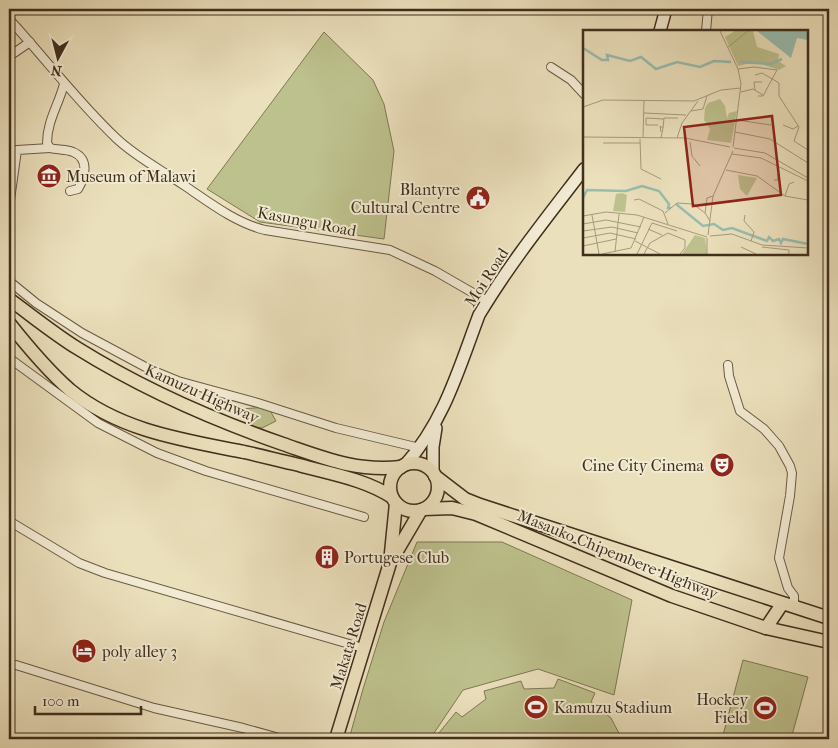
<svg xmlns="http://www.w3.org/2000/svg" width="838" height="748" viewBox="0 0 838 748" font-family="'IM FELL French Canon',serif">
	<style>
		.green { fill: #bdc18d; stroke: #7e7854 }
		.lines { fill: none; stroke-linecap: round; stroke-linejoin: round }
		.minor-casing { stroke: #6b5a44; stroke-width: 10 }
		.secondary-casing { stroke: #402e1c; stroke-width: 14 }
		.primary-casing { stroke: #402e1c; stroke-width: 15 }
		.trunk-casing { stroke: #402e1c; stroke-width: 15 }
		.minor { stroke: #f2ebd3; stroke-width: 8 }
		.secondary { stroke: #f2ebd3; stroke-width: 11 }
		.primary { stroke: #ebe0bc; stroke-width: 12 }
		.trunk { stroke: #ebe0bc; stroke-width: 12 }
		.labels { text-anchor: middle; stroke-width: 4; stroke-linejoin: round; paint-order: stroke }
		.poi-label { font-size: 16px; fill: #402e1c; stroke: #f2ebd3; text-anchor: start }
		.street-label { font-size: 16px; fill: #402e1c; stroke: #f2ebd3 }
		.inset-river { fill: none; stroke: #98bdaf; stroke-width: 2.5 }
		.inset-road { fill: none; stroke: #a7997c; stroke-width: 1 }
		.view { fill: #8f2418; fill-opacity: 0.15; stroke: #8f2418; stroke-width: 2.5 }
		.inset-edge { fill: none; stroke: #402e1c; stroke-width: 2.5 }
	</style>
	<rect width="100%" height="100%" fill="#ebe0bc"/>
	<filter id="stains"><feTurbulence type="fractalNoise" baseFrequency=".004" numOctaves="4"/><feColorMatrix values="0 0 0 0 .2 0 0 0 0 .09 0 0 0 0 .02 0 0 0 .5 -.17"/></filter>
	<radialGradient id="worn" r=".72"><stop offset=".6" stop-color="#630" stop-opacity="0"/><stop offset="1" stop-color="#630" stop-opacity=".3"/></radialGradient>
	<!-- green -->
	<g class="green">
		<polygon points="324,32 373,80 384,104 394,151 384,239 260,222 207,189"/>
		<polygon points="268,407 276,421 262,428 252,427 240,409"/>
		<polygon points="417,542 502,542 632,600 614,695 538,669 463,690 430,739 349,739 363,689 384,622"/>
		<polygon points="743,660 808,677 791,739 722,739"/>
		<polygon points="558,679 595,693 591,702 611,718 622,739 434,739 456,712 462,717 486,699 484,691 521,681 524,689 554,688"/>
	</g>
	<g class="lines">
		<defs>
			<g id="minor">
				<polyline points="828,9 829,10"/>
				<path d="M9,19c36,39 68,82 107,119 21,20 46,32 69,48 25,17 51,37 80,44l125,20 45,21 52,30"/>
				<polyline points="706,31 708,9"/>
				<polyline points="9,54 11,55 30,42"/>
				<polyline points="551,67 571,80 584,94"/>
				<path d="M64,84c-5,20 -17,37 -17,59l3,5c7,2 17,1 23,4 17,7 12,25 5,37l-8,2"/>
				<polyline points="9,207 17,150 50,148"/>
				<polyline points="9,281 36,303 82,333 151,370 178,381 258,403 336,428 420,448"/>
				<polyline points="9,358 98,423 157,453 206,471 364,517"/>
				<polyline points="728,365 729,376 740,411 764,429 779,446 790,466 792,473 790,496 779,558 788,588 794,596 794,607"/>
				<polyline points="9,521 79,563 105,573 363,648"/>
				<polyline points="16,665 154,708 243,728 283,739"/>
			</g>
			<g id="secondary">
				<polyline points="660,31 666,9"/>
				<path d="M405,465c39,-43 54,-97 74,-150 31,-52 69,-99 105,-146"/>
				<polyline points="433,472 433,447 436,428"/>
			</g>
			<g id="primary">
				<polyline points="394,556 421,510"/>
				<polyline points="336,739 390,563 396,503"/>
			</g>
			<g id="trunk">
				<path d="M9,299c22,16 44,34 68,49 64,40 134,71 206,96 41,14 74,28 118,23"/>
				<path d="M9,323c19,24 38,47 61,67 50,41 113,50 174,62 18,4 37,9 55,13 32,9 65,14 93,32"/>
				<circle cx="414" cy="487" r="24"/>
				<polyline points="435,476 465,499 480,505 829,618"/>
				<polyline points="424,509 452,508 476,514 672,596 766,628 829,642"/>
				<polyline points="766,628 782,604"/>
			</g>
		</defs>
		<!-- minor casing -->
		<use href="#minor" class="minor-casing"/>
		<!-- secondary casing -->
		<use href="#secondary" class="secondary-casing"/>
		<!-- primary casing -->
		<use href="#primary" class="primary-casing"/>
		<!-- trunk casing -->
		<use href="#trunk" class="trunk-casing"/>
		<!-- minor -->
		<use href="#minor" class="minor"/>
		<!-- secondary -->
		<use href="#secondary" class="secondary"/>
		<!-- primary -->
		<use href="#primary" class="primary"/>
		<!-- trunk -->
		<use href="#trunk" class="trunk"/>
	</g>
	<!-- icons -->
	<defs>
		<symbol id="museum-disc" viewBox="-11 -11 22 22"><circle r="9.5" fill="#8f2418" stroke="#f2ebd3"/><path d="M0-6L6-3V-2H-6V-3ZM-5-1h2V3h-2ZM-1-1h2V3h-2ZM3-1h2V3H3ZM-6 4H6V6H-6Z" fill="#fff"/></symbol>
		<symbol id="civic-disc" viewBox="-11 -11 22 22"><circle r="9.5" fill="#8f2418" stroke="#f2ebd3"/><path d="M-.6-6.5H3V-4.5H.6V-3L4-1V1h2V6H-6V1h2V-1L-.6-3ZM-1.2 2.5V6h2.4V2.5Z" fill="#fff"/></symbol>
		<symbol id="theatre-disc" viewBox="-11 -11 22 22"><circle r="9.5" fill="#8f2418" stroke="#f2ebd3"/><path d="M-5-5.5Q0-4 5-5.5V0Q5 5 0 6Q-5 5-5 0ZM-3.3-2.5H-1v1.5H-3.3ZM1-2.5H3.3v1.5H1ZM-2.8 1Q0 5.5 2.8 1Z" fill="#fff"/></symbol>
		<symbol id="building-disc" viewBox="-11 -11 22 22"><circle r="9.5" fill="#8f2418" stroke="#f2ebd3"/><path d="M-4-6H4V6H1V3H-1V6H-4ZM-2.5-4.3h1.7v1.8h-1.7ZM.8-4.3h1.7v1.8H.8ZM-2.5-1h1.7V.8h-1.7ZM.8-1h1.7V.8H.8Z" fill="#fff"/></symbol>
		<symbol id="hotel-disc" viewBox="-11 -11 22 22"><circle r="9.5" fill="#8f2418" stroke="#f2ebd3"/><path d="M-6-4.5h1.5V1H6V5H4.5V3h-9V5H-6ZM-4 0a1.8 1.8 0 1 1 3.6 0ZM.5 0V-2.5h3Q6-2.5 6 0Z" fill="#fff"/></symbol>
		<symbol id="stadium-disc" viewBox="-11 -11 22 22"><circle r="9.5" fill="#8f2418" stroke="#f2ebd3"/><path d="M0-5a6.5 5 0 1 0 0 10a6.5 5 0 1 0 0-10ZM-3.5-1.8h7v3.6h-7Z" fill="#fff"/></symbol>
	</defs>
	<g fill-rule="evenodd">
		<use href="#museum-disc" x="35" y="162" width="28" height="28"/>
		<use href="#civic-disc" x="464" y="184" width="28" height="28"/>
		<use href="#theatre-disc" x="708" y="451" width="28" height="28"/>
		<use href="#building-disc" x="313" y="543" width="28" height="28"/>
		<use href="#hotel-disc" x="70" y="637" width="28" height="28"/>
		<use href="#stadium-disc" x="522" y="693" width="28" height="28"/>
		<use href="#stadium-disc" x="751" y="694" width="28" height="28"/>
	</g>
	<g class="labels">
		<!-- poi labels -->
		<g class="poi-label">
			<text x="66" y="182">Museum of Malawi</text>
			<text x="460" y="195" text-anchor="end">Blantyre<tspan x="460" dy="18">Cultural Centre</tspan></text>
			<text x="704" y="471" text-anchor="end">Cine City Cinema</text>
			<text x="344" y="563">Portugese Club</text>
			<text x="102" y="657">poly alley 3</text>
			<text x="748" y="705" text-anchor="end">Hockey<tspan x="748" dy="18">Field</tspan></text>
			<text x="554" y="713">Kamuzu Stadium</text>
		</g>
		<!-- street labels -->
		<g class="street-label">
			<text transform="translate(307 221) rotate(11)" y="6">Kasungu Road</text>
			<text transform="translate(486 277) rotate(-57)" y="6">Moi Road</text>
			<text transform="translate(202 393) rotate(24)" y="6">Kamuzu Highway</text>
			<text transform="translate(618 554) rotate(22)" y="6">Masauko Chipembere Highway</text>
			<text transform="translate(348 646) rotate(-73)" y="6">Makata Road</text>
		</g>
	</g>
	<!-- overview -->
	<g transform="translate(583 30)">
		<rect width="225" height="225" fill="#ebe0bc"/>
		<path d="M152,1h18l4,16 22,7 -1,7 8,5 -7,4 -24,-8 -17,4 -13,-29zM137,69l5,7 2,12 2,-5 8,-2 -6,32 -24,-3 3,-11 -6,-9 1,-12 3,-5zM155,145l19,3 -10,18 -7,-7zM39,163l5,2 -2,17 -12,-1 3,-17zM112,205l10,3 2,16h-25z" fill="#bdc18d"/>
		<path d="M174,1h51v9l-11,-2 -6,20z" fill="#98bdaf"/>
		<path class="inset-river" d="M0,18l19,12h6l-1,-5 23,6 11,-4 15,12 21,-7 23,5 14,-6 17,1M157,32l31,2 11,-5M0,168l4,-8 39,1 16,-5 17,5 10,13 -1,4h3M93,174l27,22 11,-2 9,6 9,-2 35,13 2,-4 4,4 6,-2 2,4 2,-4 25,5"/>
		<path class="inset-road" d="M137,1l18,38 3,15 -8,63M145,17l20,-16M155,39l16,-2 23,3 -14,26h-5M172,45l7,-2 17,10v13l20,31 -5,14 14,9M172,60l-1,-8h8M158,62l12,-3 10,6M0,77l20,-7 91,1 27,-11 20,-2M108,81l12,-2 4,-13M61,83l42,2M154,90l34,5M75,95h-12v-7l18,1M200,95l10,4 5,-3M80,98l1,-10h14M78,102l-1,-6 3,2 -2,10M152,102l35,7 38,24M0,107l102,1 45,9M60,107l1,-36M94,108l5,-15 16,-22M57,109l1,30 20,10M107,112l2,14 8,10M20,113h37M151,118l31,5 43,25M149,124l29,4 47,23M143,140l31,6 28,20 23,4M191,150h4v-13M202,166l4,-12 5,-2M51,170l5,-1 24,12 5,13M82,183l12,-10 16,1 12,9M9,185l7,39M162,185l-1,6 10,11 -3,9M0,186l23,-4 31,3 70,22M127,191l-5,-8 2,-15 6,-2M0,194l23,-4 35,7M65,199l14,6M0,201l29,-4 26,6M125,205l5,-39 20,-45M127,206l22,-2 30,11 46,3M0,208l27,-5 26,6M52,211l25,13M0,216l33,-7M158,217l15,7M179,217l27,3v4M32,222l4,-38M19,224l29,-6 13,-31M54,224l15,-31 25,8M61,224l6,-11 18,-10 17,7v8l-5,6M124,224v-16"/>
		<path class="view" d="M189,86l9,79 -88,11 -9,-79z"/>
		<rect width="225" height="225" class="inset-edge"/>
	</g>
	<!-- margin -->
	<rect width="838" height="748" fill="none" stroke="#ebe0bc" stroke-width="30"/>
	<rect x="10" y="10" width="818" height="728" fill="none" stroke="#402e1c" stroke-width="2.5"/>
	<rect x="15" y="15" width="808" height="718" fill="none" stroke="#402e1c"/>
	<!-- north arrow -->
	<g transform="translate(58 58) rotate(187)" stroke="#f2ebd3" stroke-width="4" paint-order="stroke">
	<path d="M0-4L9 19L0 12L-9 19Z" fill="#402e1c"/>
	<text y="-8" font-size="14" font-weight="bold" text-anchor="middle" fill="#402e1c">N</text>
	</g>
	<!-- scale -->
	<path d="M35 706v8h106v-8" fill="none" stroke="#402e1c" stroke-width="2.5"/>
	<text x="42" y="706" font-size="15" fill="#402e1c" stroke="#f2ebd3" stroke-width="4" paint-order="stroke">100 m</text>
	<rect width="100%" height="100%" filter="url(#stains)"/>
	<rect width="100%" height="100%" fill="url(#worn)"/>
</svg>
